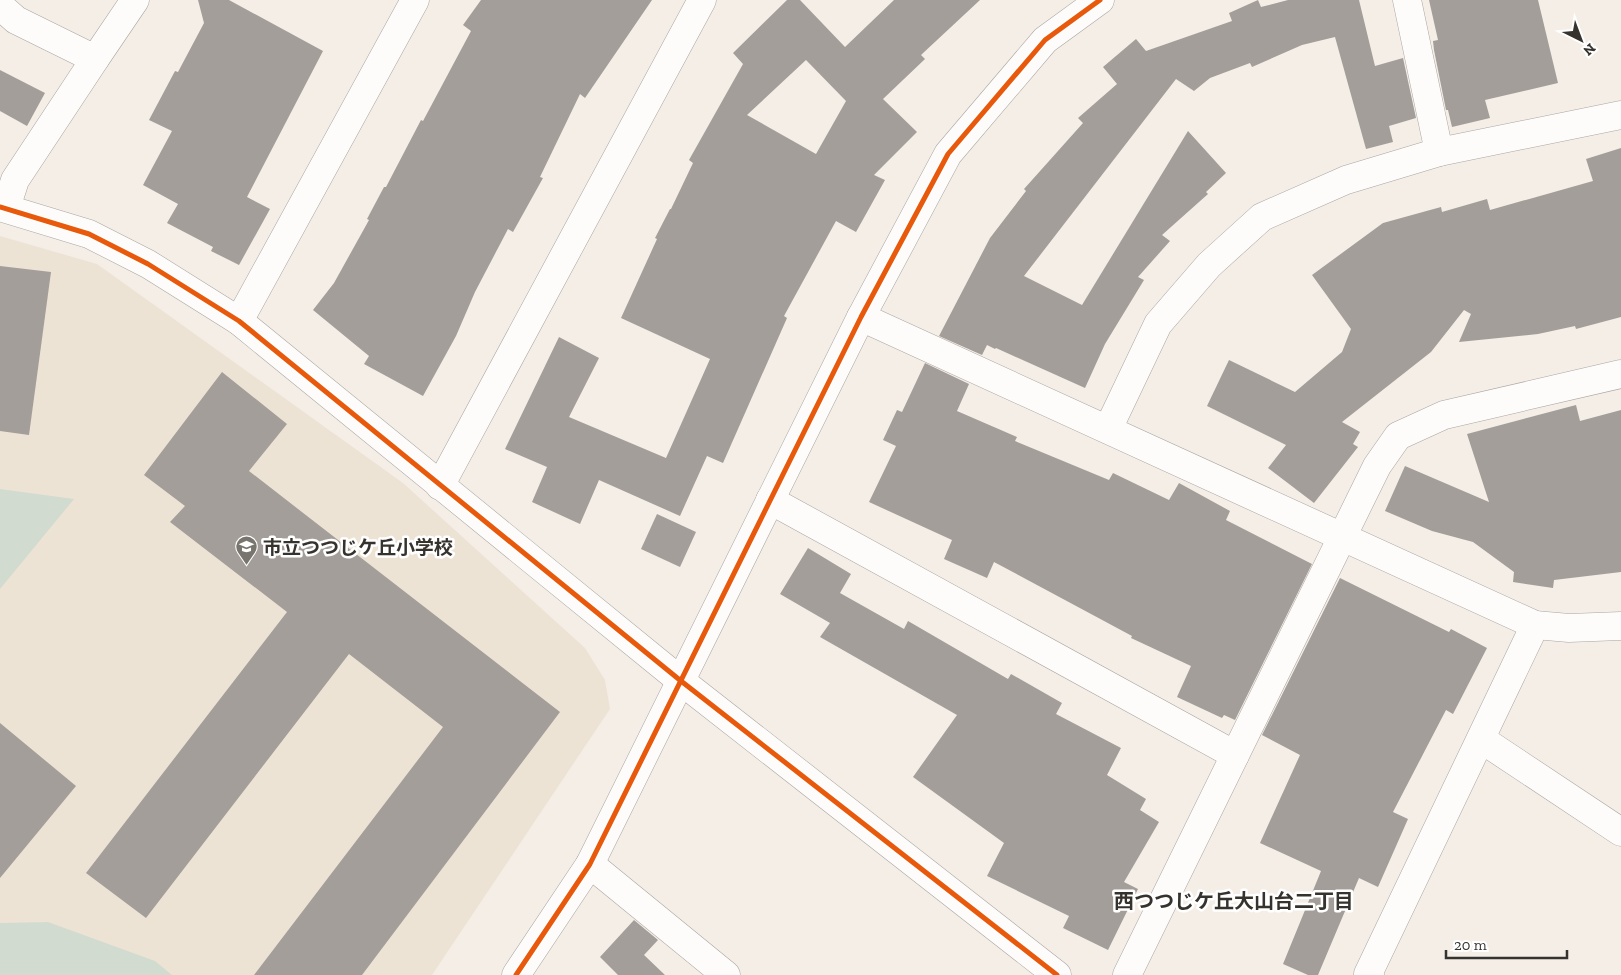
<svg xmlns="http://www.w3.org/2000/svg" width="1621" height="975" viewBox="0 0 1621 975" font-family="'Zilla Slab','Noto Sans JP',serif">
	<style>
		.built { fill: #ede3d4 }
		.green { fill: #d2dbd0 }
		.building { fill: #a39e99; fill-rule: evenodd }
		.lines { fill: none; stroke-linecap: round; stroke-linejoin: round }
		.minor-casing { stroke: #aaa5a0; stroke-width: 29 }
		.tertiary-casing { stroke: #aaa5a0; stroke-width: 29 }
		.minor { stroke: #fdfcfb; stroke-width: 28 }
		.tertiary { stroke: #fdfcfb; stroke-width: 28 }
		.cycleway-casing { stroke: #fff; stroke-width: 8 }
		.cycleway { stroke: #e8590c; stroke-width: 5 }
		.labels { text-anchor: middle; stroke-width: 5; stroke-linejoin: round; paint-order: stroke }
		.poi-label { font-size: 19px; font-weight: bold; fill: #36322d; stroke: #fff; text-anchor: start }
		.neighbourhood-label { font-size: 20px; font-weight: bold; fill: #36322d; stroke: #fff }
	</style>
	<rect width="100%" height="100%" fill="#f4eee7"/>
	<!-- built -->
	<polygon class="built" points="0,236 97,264 403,483 585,648 605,680 610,709 432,975 0,975"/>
	<!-- green -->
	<g class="green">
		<polygon points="0,489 74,499 0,589"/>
		<polygon points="48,922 155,961 172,975 0,975 0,923"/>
	</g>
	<!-- building -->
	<g class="building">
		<polygon points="198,0 229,0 323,51 247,197 270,209 239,265 211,251 213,247 167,223 178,204 143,185 172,131 149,120 175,71 178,72 204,23"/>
		<polygon points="481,0 652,0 585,98 580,94 540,177 543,178 513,232 508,229 475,292 456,336 423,396 364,364 369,356 313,310 334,283 369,220 367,219 384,187 386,187 421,120 423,121 471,31 463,25"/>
		<path d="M787,0h13l45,47 49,-47h86l-59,55 4,4 -42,40 34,33 -43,43 11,5 -29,52 -20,-11 -52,95 3,2 -64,145 -16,-7 -27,60 -81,-36 -19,44 -48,-22 15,-35 -42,-18 54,-112 40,21 -30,59 97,41 44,-99 -89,-41 36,-79 -2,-1 15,-29h1l22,-46 -4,-3 54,-96 -10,-11zM806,60l40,41 -30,53 -69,-39z"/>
		<polygon points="1258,0 1261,7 1288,0 1359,0 1375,66 1403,58 1416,118 1389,126 1393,142 1366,149 1335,37 1302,45 1252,67 1250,63 1210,78 1194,91 1176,79 1024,276 1082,305 1188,131 1226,173 1206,192 1208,194 1162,235 1170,241 1138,277 1144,280 1105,344 1085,388 996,348 995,349 987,345 982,355 939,336 990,238 1026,191 1024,189 1083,123 1078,118 1117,84 1103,67 1136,39 1146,51 1232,21 1229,13"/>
		<polygon points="1429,0 1538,0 1558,83 1485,100 1490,118 1452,127 1448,110 1446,110 1434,50 1433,41 1438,40"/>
		<polygon points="0,70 45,93 27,126 0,111"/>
		<polygon points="1621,148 1621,317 1576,329 1575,326 1538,334 1459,342 1471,314 1464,310 1431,352 1342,422 1360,432 1353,444 1358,447 1314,503 1268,468 1286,445 1207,406 1229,360 1295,392 1342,352 1351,329 1312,275 1383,223 1441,207 1442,212 1487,199 1490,210 1593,181 1586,159"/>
		<polygon points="0,266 51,272 29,435 0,431"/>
		<polygon points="925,363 969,384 957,411 1017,437 1015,441 1109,480 1113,473 1169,500 1179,483 1230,511 1226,520 1312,564 1235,720 1224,715 1222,718 1177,697 1191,666 1131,638 1132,636 994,562 987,578 944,559 952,540 869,502 896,446 883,440 897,410 902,412"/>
		<polygon points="222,372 287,424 249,471 560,712 362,975 254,975 443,727 349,654 146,918 86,873 287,612 170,522 185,506 144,475"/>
		<polygon points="1576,405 1580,421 1621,410 1621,572 1554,580 1553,588 1513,582 1514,572 1473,542 1432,531 1385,511 1405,466 1489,502 1467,434"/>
		<polygon points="657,514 696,532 680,567 641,549"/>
		<polygon points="808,548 851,574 840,593 904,629 908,621 1008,679 1011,674 1062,703 1056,714 1121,748 1107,775 1146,799 1140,810 1159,822 1124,882 1138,889 1108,950 1063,928 1069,916 987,876 1004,843 913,777 957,715 820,637 830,623 780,594"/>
		<polygon points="1340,578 1449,632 1451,629 1487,648 1453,714 1446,710 1393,812 1408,819 1378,887 1359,878 1318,975 1308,975 1283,964 1321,871 1260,843 1300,755 1262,735"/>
		<polygon points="0,723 76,786 0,878"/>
		<polygon points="634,920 658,940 644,955 665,975 618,975 600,957"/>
	</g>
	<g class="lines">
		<defs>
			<g id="minor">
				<polyline points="1407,0 1439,152"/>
				<polyline points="0,6 16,20 95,59 135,0"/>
				<polyline points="6,208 15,180 95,59"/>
				<polyline points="861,317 1535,625 1569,628 1621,626"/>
				<polyline points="239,321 415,0"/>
				<polyline points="1108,429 1158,324 1209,265 1262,217 1346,180 1439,152 1621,115"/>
				<polyline points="440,486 702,0"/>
				<polyline points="770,500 1235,755"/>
				<polyline points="1481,739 1621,832"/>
				<polyline points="590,864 726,975"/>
				<polyline points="1127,975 1377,466 1398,436 1444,415 1621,374"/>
				<polyline points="1370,975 1368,974 1535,625"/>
			</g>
			<g id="tertiary">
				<polyline points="0,207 89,234 148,264 239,321 681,681 1057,975"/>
				<polyline points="516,975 590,864 861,317 948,154 1045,40 1100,0"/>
			</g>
		</defs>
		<!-- minor casing -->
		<use href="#minor" class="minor-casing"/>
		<!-- tertiary casing -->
		<use href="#tertiary" class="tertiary-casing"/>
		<!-- minor -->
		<use href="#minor" class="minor"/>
		<!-- tertiary -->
		<use href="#tertiary" class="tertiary"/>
		<defs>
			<g id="cycleway">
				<polyline points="0,207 89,234 148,264 239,321 681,681 1057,975"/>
				<polyline points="516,975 590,864 861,317 948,154 1045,40 1100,0"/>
			</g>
		</defs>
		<!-- cycleway casing -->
		<use href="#cycleway" class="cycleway-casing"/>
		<!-- cycleway -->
		<use href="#cycleway" class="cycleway"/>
	</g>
	<!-- icons -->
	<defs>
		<symbol id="school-pin" viewBox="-11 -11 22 30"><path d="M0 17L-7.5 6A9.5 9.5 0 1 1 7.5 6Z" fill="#78746e" stroke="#fff"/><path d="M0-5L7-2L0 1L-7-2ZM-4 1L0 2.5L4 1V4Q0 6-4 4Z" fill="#fff"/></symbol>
	</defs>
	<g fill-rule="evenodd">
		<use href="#school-pin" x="234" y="534" width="25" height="34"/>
	</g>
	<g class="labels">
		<!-- poi labels -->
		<g class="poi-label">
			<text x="263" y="554">市立つつじケ丘小学校</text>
		</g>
		<!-- neighbourhood labels -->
		<g class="neighbourhood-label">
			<text x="1234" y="908">西つつじケ丘大山台二丁目</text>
		</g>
	</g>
	<!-- north arrow -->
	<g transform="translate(1581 40) rotate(138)" stroke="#ffffff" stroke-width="4" paint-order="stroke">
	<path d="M0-4L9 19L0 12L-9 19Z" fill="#36322d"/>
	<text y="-8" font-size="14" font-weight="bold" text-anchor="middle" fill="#36322d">N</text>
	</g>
	<!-- scale -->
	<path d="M1446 950v8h121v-8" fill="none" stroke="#36322d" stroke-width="2.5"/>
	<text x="1454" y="950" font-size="15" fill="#36322d" stroke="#ffffff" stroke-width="4" paint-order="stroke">20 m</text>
</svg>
